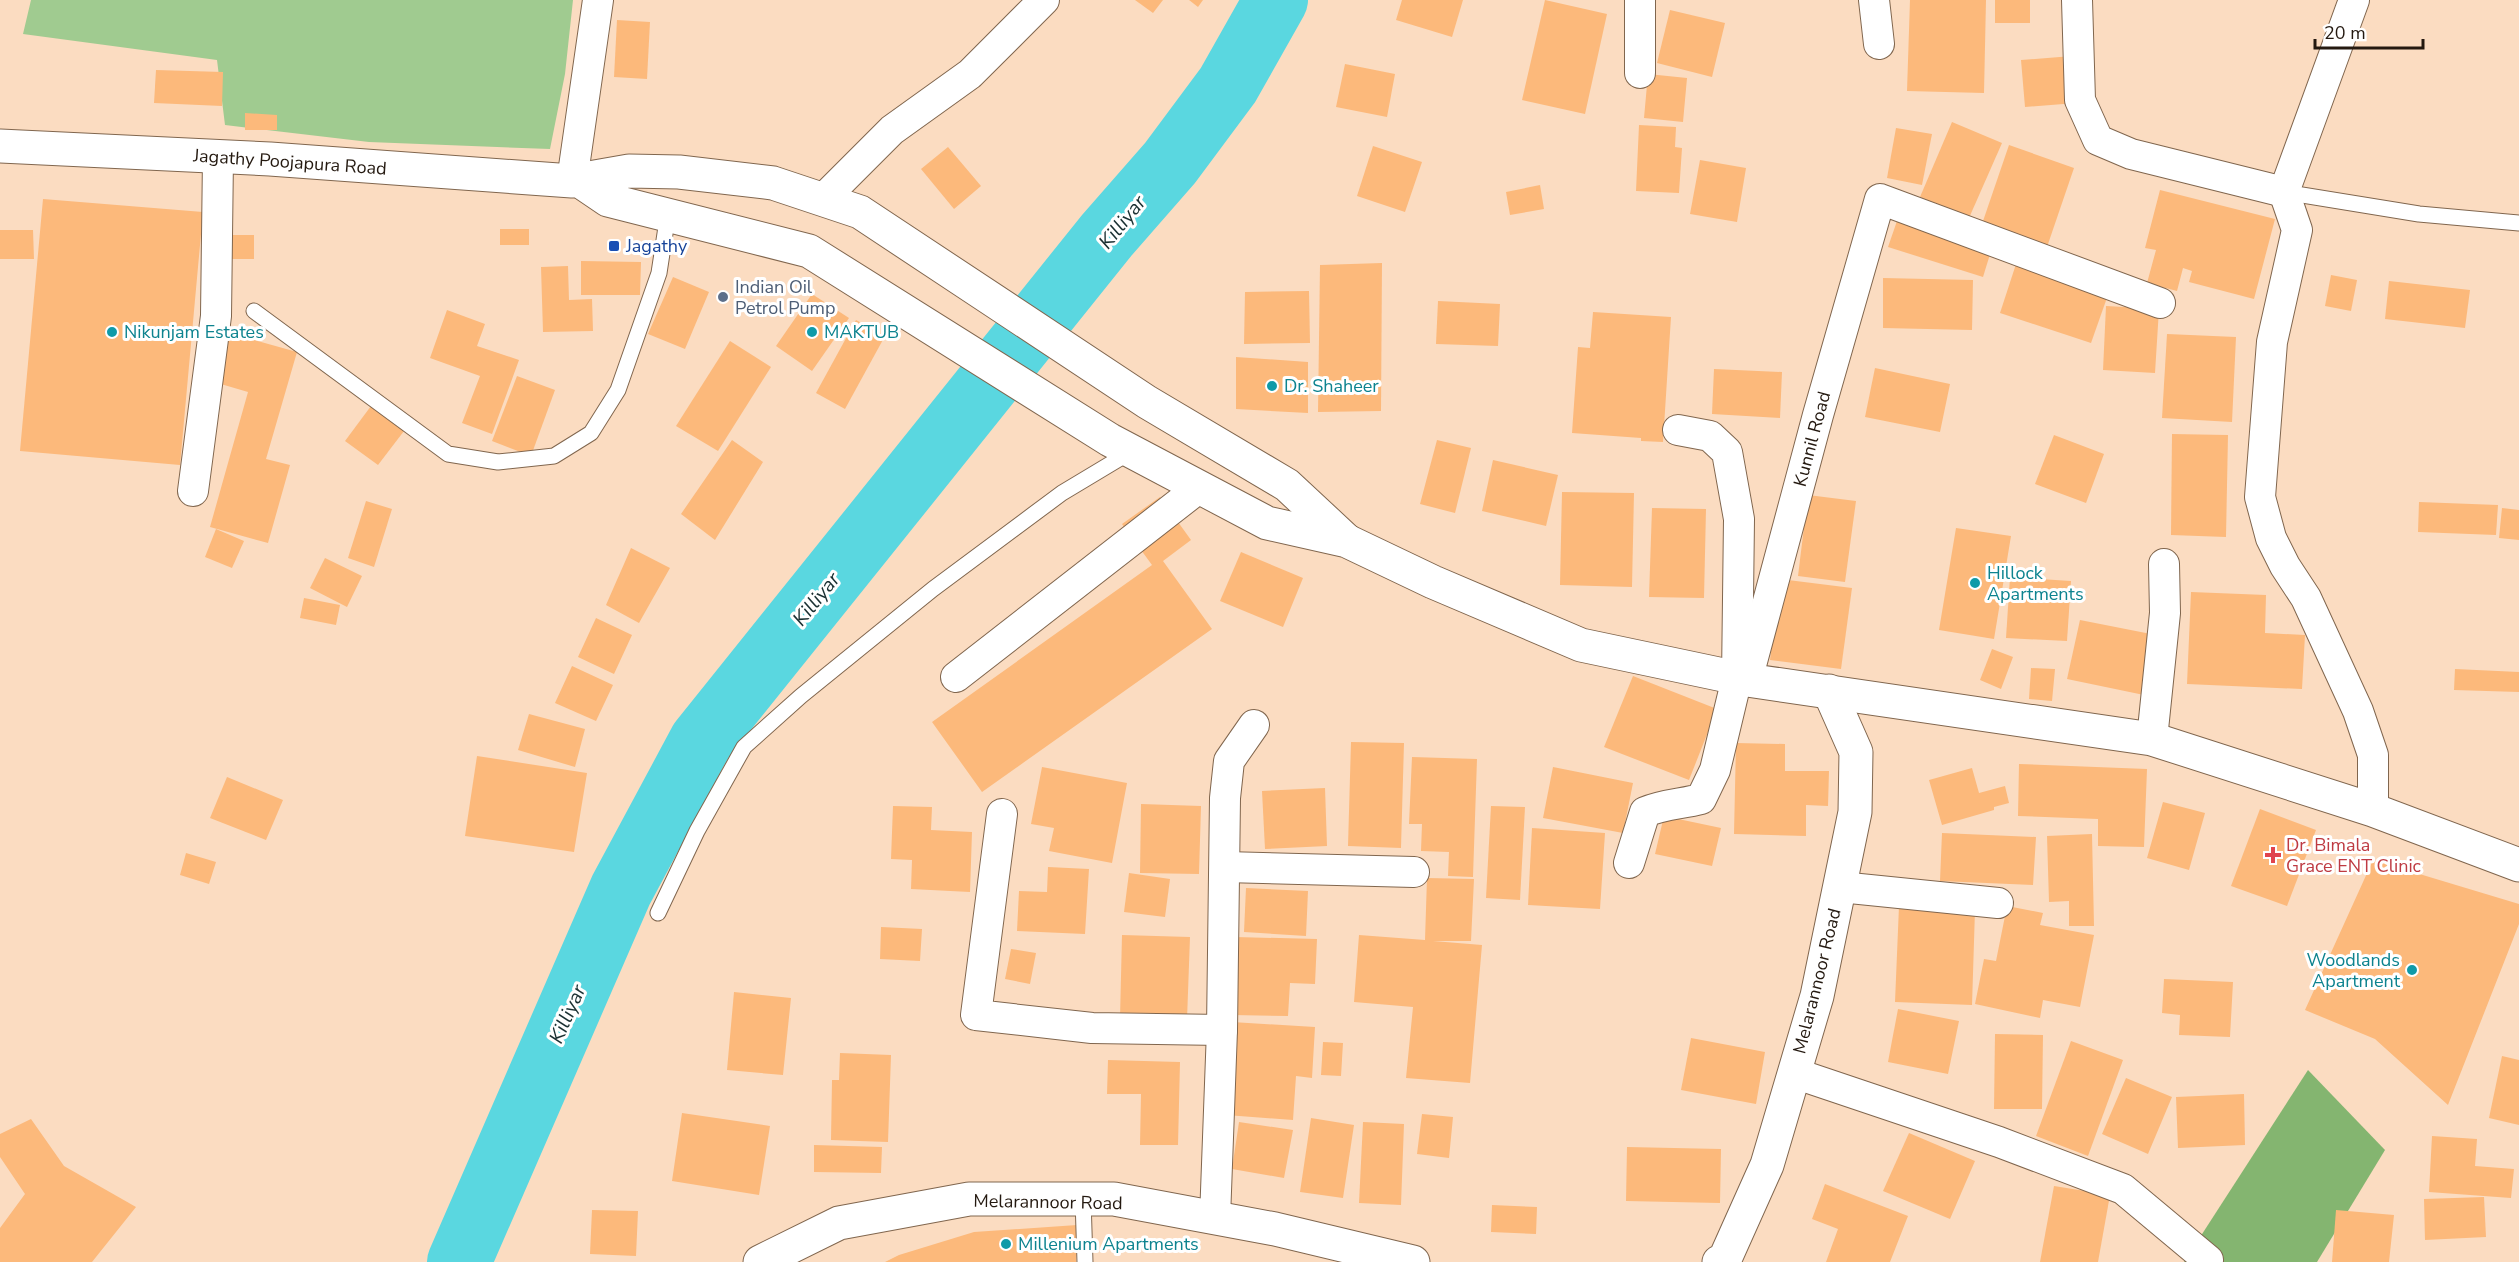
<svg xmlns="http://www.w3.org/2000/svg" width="2519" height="1262" viewBox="0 0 2519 1262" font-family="'Nunito Sans',sans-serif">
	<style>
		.green { fill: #a0cb90 }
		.forest { fill: #84b570 }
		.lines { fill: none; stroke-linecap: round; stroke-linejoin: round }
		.river { stroke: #5ad7e0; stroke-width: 64 }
		.building { fill: #fcb97b }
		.service-casing { stroke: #80664e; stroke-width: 17 }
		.minor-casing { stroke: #80664e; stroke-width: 32 }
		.tertiary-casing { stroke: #80664e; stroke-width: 35 }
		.secondary-casing { stroke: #80664e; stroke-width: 35 }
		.service { stroke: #fff; stroke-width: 15 }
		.minor { stroke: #fff; stroke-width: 30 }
		.tertiary { stroke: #fff; stroke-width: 33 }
		.secondary { stroke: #fff; stroke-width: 33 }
		.transit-dot { fill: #1a4fb4; stroke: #fff; stroke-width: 2 }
		.service-dot { fill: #5c6f8a; stroke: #fff; stroke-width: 2 }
		.culture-dot { fill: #0f9aa8; stroke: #fff; stroke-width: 2 }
		.health-dot { fill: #e0444e; stroke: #fff; stroke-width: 2 }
		.labels { text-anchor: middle; stroke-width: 6; stroke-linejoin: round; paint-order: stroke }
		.street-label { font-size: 18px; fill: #241910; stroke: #fff }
		.transit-label { font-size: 18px; fill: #164399; stroke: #fff; text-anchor: start }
		.service-label { font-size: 18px; fill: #4e5e75; stroke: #fff; text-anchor: start }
		.culture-label { font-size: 18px; fill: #0d838f; stroke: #fff; text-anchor: start }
		.health-label { font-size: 18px; fill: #be3a42; stroke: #fff; text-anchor: start }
		.water-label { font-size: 20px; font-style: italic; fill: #1a3032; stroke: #fff }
	</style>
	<rect width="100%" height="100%" fill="#fbdcc1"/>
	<!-- green -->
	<polygon class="green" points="31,0 573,0 565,74 550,149 369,142 225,125 217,60 23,34"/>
	<!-- forest -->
	<polygon class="forest" points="2308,1070 2385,1150 2317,1262 2184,1262"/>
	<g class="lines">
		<!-- river -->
		<polyline class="river" points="459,1262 621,890 701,741 1107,235 1170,163 1228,85 1276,0"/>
	</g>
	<!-- building -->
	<g class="building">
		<polygon points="1135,0 1163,0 1153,13"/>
		<polygon points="1189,0 1203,0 1198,7"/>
		<polygon points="1402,0 1463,0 1452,37 1396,20"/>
		<polygon points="1545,0 1607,14 1585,114 1522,100"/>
		<polygon points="1910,0 1986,0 1984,93 1907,91"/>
		<rect x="1995" y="0" width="35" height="23"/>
		<polygon points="1670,10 1725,23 1712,77 1657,63"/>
		<polygon points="617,20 650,22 647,79 614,77"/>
		<polygon points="2072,56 2076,103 2025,107 2021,60"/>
		<polygon points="1345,64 1395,74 1387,117 1336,107"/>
		<polygon points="156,70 223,72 222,106 154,103"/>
		<polygon points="1648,74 1687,78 1683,122 1644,118"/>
		<polygon points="245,113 277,115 277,130 245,130"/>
		<polygon points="1952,122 2002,143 1969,218 1920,197"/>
		<polygon points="1639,125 1676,127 1675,147 1682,148 1679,193 1636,191"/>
		<polygon points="1896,128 1932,134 1922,185 1887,178"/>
		<polygon points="2009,145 2074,168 2047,247 1982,224"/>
		<polygon points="1373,146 1422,162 1405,212 1357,196"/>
		<polygon points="948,147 981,186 954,209 921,169"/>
		<polygon points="1700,160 1746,168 1737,222 1690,214"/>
		<polygon points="1540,185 1544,209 1510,215 1506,192"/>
		<polygon points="2160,190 2275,219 2254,299 2189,282 2192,271 2183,268 2177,291 2147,283 2156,250 2145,248"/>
		<polygon points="43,199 203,212 180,465 20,451"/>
		<polygon points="1897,221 1991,251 1983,277 1888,247"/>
		<rect x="500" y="229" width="29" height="16"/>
		<polygon points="0,230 33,230 34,259 0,259"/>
		<rect x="225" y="235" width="29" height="24"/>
		<polygon points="581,261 641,262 640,295 581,295"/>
		<polygon points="2017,261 2109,292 2091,343 2000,313"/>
		<polygon points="1382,263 1381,411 1318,412 1320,265"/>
		<polygon points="568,266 569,300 592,299 593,331 543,332 541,267"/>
		<polygon points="2331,275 2357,280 2351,311 2325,306"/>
		<polygon points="673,277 709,292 685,349 648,334"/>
		<polygon points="1883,278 1973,280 1972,330 1883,328"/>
		<polygon points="2389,281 2470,290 2465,328 2385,319"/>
		<polygon points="1309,291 1310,343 1244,344 1245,292"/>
		<polygon points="812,294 849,318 812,371 776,346"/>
		<polygon points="1438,301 1500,304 1498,346 1436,344"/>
		<polygon points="2106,306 2159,309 2155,373 2103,370"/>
		<polygon points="447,310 485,324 477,346 519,360 492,434 462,423 480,376 430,358"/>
		<polygon points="1593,312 1671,317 1663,442 1641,441 1641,438 1572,433 1578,347 1590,348"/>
		<polygon points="856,320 885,336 845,409 816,393"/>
		<polygon points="229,333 297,352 266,459 290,465 268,543 210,527 248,392 214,382"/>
		<polygon points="2167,334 2236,337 2232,422 2162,418"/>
		<polygon points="730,341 771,367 718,451 676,426"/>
		<polygon points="1236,357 1308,362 1308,413 1236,409"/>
		<polygon points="1875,368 1950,384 1940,432 1865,417"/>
		<polygon points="1714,369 1782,372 1780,418 1712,414"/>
		<polygon points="517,376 555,390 531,456 492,441"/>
		<polygon points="371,406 404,431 378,465 345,441"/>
		<polygon points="2172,434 2228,435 2226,537 2171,535"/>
		<polygon points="2054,435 2104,454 2086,503 2035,484"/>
		<polygon points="732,440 763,462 715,540 681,514"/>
		<polygon points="1437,440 1471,448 1455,513 1420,504"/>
		<polygon points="1493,460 1558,475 1546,526 1482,511"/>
		<polygon points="1562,492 1634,493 1632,587 1560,585"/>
		<polygon points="1808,495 1856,501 1845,582 1798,576"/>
		<polygon points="1160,497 1191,540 1163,561 1212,629 982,792 932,722 1152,565 1122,524"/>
		<polygon points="366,501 392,509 374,567 348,558"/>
		<polygon points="2419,502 2498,505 2496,535 2418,532"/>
		<polygon points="1652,508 1706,509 1704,598 1649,597"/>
		<polygon points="2502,508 2519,510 2519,540 2499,538"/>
		<polygon points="1956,528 2011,536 1994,639 1939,630"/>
		<polygon points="216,529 244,541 232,568 205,557"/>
		<polygon points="631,548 670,568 639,623 606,605"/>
		<polygon points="1241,552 1303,578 1283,627 1220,601"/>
		<polygon points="325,558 362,576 347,607 310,588"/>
		<polygon points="2010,577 2071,581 2067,641 2006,638"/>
		<polygon points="1780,579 1852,588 1841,669 1770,660"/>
		<polygon points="2191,592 2266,595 2265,633 2305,635 2302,689 2187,684"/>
		<polygon points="304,598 340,605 336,625 300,618"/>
		<polygon points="596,618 632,635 614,674 578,657"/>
		<polygon points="2080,620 2156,635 2144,695 2067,679"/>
		<polygon points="1992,649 2013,657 2001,689 1980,680"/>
		<polygon points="572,666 613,685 596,721 555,703"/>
		<polygon points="2031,668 2055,669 2052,701 2029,699"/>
		<polygon points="2455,669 2519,672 2519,692 2454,690"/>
		<polygon points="1633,676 1717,709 1689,780 1604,747"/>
		<polygon points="529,714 585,729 575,767 518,750"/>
		<polygon points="1351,742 1404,743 1401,848 1348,846"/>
		<polygon points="1736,743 1785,744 1785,771 1829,771 1828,806 1806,805 1806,836 1734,834"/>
		<polygon points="477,756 587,773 574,852 465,836"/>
		<polygon points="1412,757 1477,759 1473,877 1448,876 1449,852 1421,851 1422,824 1409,824"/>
		<polygon points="2019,764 2147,769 2144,847 2098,846 2098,819 2018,816"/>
		<polygon points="1042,767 1127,783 1112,863 1049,851 1054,828 1031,824"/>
		<polygon points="1553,767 1633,783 1623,833 1543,818"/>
		<polygon points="1972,768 1979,793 2005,786 2009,803 1994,807 1994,810 1942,825 1929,780"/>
		<polygon points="227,777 283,800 266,840 210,818"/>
		<polygon points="1325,788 1327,846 1265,849 1262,791"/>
		<polygon points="2163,802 2205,813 2189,870 2147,858"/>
		<polygon points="1141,804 1201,806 1199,874 1140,873"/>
		<polygon points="893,806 932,807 931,830 972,832 970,892 911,889 912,860 891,859"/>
		<polygon points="1491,806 1525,807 1520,900 1486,898"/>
		<polygon points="2260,809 2316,830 2287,906 2231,886"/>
		<polygon points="1664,816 1721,828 1712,866 1655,854"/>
		<polygon points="1532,828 1605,833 1600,909 1528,905"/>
		<polygon points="1942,833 2036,837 2033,885 1940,881"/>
		<polygon points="2092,834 2094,926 2069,926 2069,901 2049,902 2047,836"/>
		<polygon points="186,853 216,862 209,884 180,875"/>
		<polygon points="2373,860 2519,904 2519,924 2448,1105 2375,1039 2305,1010"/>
		<polygon points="1048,867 1089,869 1085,934 1017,931 1019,891 1047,892"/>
		<polygon points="1129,873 1170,879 1165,917 1124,912"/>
		<polygon points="1427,878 1474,879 1471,941 1433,941 1482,945 1470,1083 1406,1078 1413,1007 1354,1002 1359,935 1425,940"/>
		<polygon points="1246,888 1308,891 1306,936 1244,932"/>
		<polygon points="1899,906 1975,909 1972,1005 1895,1002"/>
		<polygon points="2007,906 2043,913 2040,925 2094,935 2080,1007 2043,1000 2040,1018 1975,1004 1984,959 1996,961"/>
		<polygon points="881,927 922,929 920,961 880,959"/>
		<polygon points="1122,935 1190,937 1187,1020 1120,1018"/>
		<polygon points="1235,937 1317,939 1315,984 1290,983 1288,1016 1232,1015"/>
		<polygon points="1011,949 1036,953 1030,984 1005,979"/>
		<polygon points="2164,979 2233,982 2230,1037 2179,1035 2180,1015 2162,1013"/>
		<polygon points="734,992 791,998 783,1075 727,1070"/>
		<polygon points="1898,1009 1959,1021 1948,1074 1888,1062"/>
		<polygon points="1232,1022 1315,1027 1312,1078 1296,1076 1293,1120 1226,1115"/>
		<polygon points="1995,1034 2043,1035 2042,1109 1994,1109"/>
		<polygon points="1691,1038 1765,1052 1756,1104 1681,1090"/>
		<polygon points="2071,1041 2123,1060 2088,1156 2036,1136"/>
		<polygon points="1323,1042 1343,1043 1341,1076 1321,1075"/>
		<polygon points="840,1053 891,1055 888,1142 831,1140 832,1080 839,1080"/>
		<polygon points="2502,1056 2519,1060 2519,1125 2489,1118"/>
		<polygon points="1108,1060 1180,1062 1178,1145 1140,1145 1141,1094 1107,1094"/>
		<polygon points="2126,1078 2172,1097 2148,1154 2102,1134"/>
		<polygon points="2244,1094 2245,1145 2178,1148 2176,1097"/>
		<polygon points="682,1113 770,1126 759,1195 672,1181"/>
		<polygon points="1422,1114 1453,1117 1449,1158 1417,1154"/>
		<polygon points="1311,1118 1354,1125 1343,1198 1300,1192"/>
		<polygon points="31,1119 64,1166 136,1207 92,1262 0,1262 0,1228 25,1194 0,1157 0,1134"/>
		<polygon points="1239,1122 1293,1130 1284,1178 1232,1169"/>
		<polygon points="1363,1122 1404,1124 1401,1205 1359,1203"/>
		<polygon points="1909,1133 1975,1161 1950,1219 1883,1191"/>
		<polygon points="2432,1136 2477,1139 2475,1166 2514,1169 2511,1198 2429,1192"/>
		<polygon points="814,1145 882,1147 881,1173 814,1172"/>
		<polygon points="1627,1147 1721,1149 1720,1203 1626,1201"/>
		<polygon points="1825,1184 1908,1216 1890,1262 1826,1262 1838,1229 1812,1219"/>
		<polygon points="2054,1186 2110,1195 2098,1262 2040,1262"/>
		<polygon points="2484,1197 2486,1237 2425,1240 2424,1199"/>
		<polygon points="1492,1205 1537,1207 1536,1234 1491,1232"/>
		<polygon points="592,1210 638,1211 636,1256 590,1254"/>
		<polygon points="2336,1210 2394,1215 2389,1262 2332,1262"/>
		<polygon points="1077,1225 1076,1262 885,1262 899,1255 974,1232"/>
	</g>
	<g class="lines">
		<defs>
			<g id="service">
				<polyline points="2284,192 2419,214 2519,223"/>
				<polyline points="254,311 448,454 498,462 554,456 591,433 618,390 659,273 668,214"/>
				<polyline points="658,913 697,831 744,747 801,696 933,589 1062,493 1132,451"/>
				<polyline points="1083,1199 1085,1262"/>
			</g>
			<g id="minor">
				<polyline points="1874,0 1879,44"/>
				<polyline points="2077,0 2080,100 2098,140 2131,154 2284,192"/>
				<polyline points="2354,0 2284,192 2297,230 2272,342 2260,497 2271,538 2285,566 2306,598 2358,711 2373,755 2373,810"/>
				<polyline points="1640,73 1640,0"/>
				<polyline points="572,181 598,0"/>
				<polyline points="823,199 892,130 970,74 1044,0"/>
				<polyline points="193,491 216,316 218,157"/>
				<polyline points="956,677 1200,487"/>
				<polyline points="1747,680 1818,415 1880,199 2160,303"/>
				<polyline points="2152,739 2165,613 2164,564"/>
				<polyline points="1002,814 976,1015 1092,1028 1222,1030"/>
				<path d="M1629,863l16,-51c19,-8 37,-8 56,-13l14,-29 22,-92 2,-159 -12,-67 -17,-16 -32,-6"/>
				<polyline points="1225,867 1414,872"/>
				<polyline points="1840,887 1998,903"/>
				<polyline points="1794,1073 1999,1142 2123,1189 2208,1260"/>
				<polyline points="1215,1218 1222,1030 1225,798 1229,761 1254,725"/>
			</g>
			<g id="tertiary">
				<polyline points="760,1262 839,1223 969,1199 1114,1199 1275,1229 1413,1262"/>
				<polyline points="1719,1262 1724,1261 1767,1165 1817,996 1855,812 1856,752 1829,691"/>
			</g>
			<g id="secondary">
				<polyline points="0,146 270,159 572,181 629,171 679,172 773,183 860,212 1147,402 1287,485 1346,540"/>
				<polyline points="580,181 608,200 809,251 1110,440 1267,523 1347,541 1433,582 1581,645 1747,680 2152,739 2373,810 2519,865"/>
			</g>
		</defs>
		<!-- service casing -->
		<use href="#service" class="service-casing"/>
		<!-- minor casing -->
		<use href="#minor" class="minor-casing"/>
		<!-- tertiary casing -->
		<use href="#tertiary" class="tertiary-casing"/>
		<!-- secondary casing -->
		<use href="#secondary" class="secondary-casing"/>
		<!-- service -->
		<use href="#service" class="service"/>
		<!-- minor -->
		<use href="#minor" class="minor"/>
		<!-- tertiary -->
		<use href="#tertiary" class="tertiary"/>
		<!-- secondary -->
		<use href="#secondary" class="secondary"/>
	</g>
	<!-- markers -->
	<rect class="transit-dot" x="608" y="240" width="12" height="12" rx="3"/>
	<circle class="service-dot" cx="723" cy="297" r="6"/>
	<g class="culture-dot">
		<circle cx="112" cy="332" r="6"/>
		<circle cx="812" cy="332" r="6"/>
		<circle cx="1272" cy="386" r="6"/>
		<circle cx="1975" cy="583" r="6"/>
		<circle cx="2412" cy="970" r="6"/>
		<circle cx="1006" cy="1244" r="6"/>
	</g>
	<path class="health-dot" d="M2270 846h6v6h6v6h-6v6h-6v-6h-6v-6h6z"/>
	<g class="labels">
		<!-- street labels -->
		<g class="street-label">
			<text transform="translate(290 162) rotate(4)" y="6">Jagathy Poojapura Road</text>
			<text transform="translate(1812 439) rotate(-75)" y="6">Kunnil Road</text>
			<text transform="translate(1817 981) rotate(-76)" y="6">Melarannoor Road</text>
			<text transform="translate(1048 1202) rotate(1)" y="6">Melarannoor Road</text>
		</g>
		<!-- transit labels -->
		<g class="transit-label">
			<text x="626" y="252">Jagathy</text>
		</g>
		<!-- service labels -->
		<g class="service-label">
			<text x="735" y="293">Indian Oil<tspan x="735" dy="21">Petrol Pump</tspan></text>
		</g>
		<!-- culture labels -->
		<g class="culture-label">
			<text x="124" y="338">Nikunjam Estates</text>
			<text x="824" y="338">MAKTUB</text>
			<text x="1284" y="392">Dr. Shaheer</text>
			<text x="1987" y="579">Hillock<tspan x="1987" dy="21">Apartments</tspan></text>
			<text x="2400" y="966" text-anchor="end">Woodlands<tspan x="2400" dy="21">Apartment</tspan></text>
			<text x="1018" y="1250">Millenium Apartments</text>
		</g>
		<!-- health labels -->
		<g class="health-label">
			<text x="2286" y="851">Dr. Bimala<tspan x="2286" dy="21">Grace ENT Clinic</tspan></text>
		</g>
		<!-- water labels -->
		<g class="water-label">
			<text transform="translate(1122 222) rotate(-51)" y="7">Killiyar</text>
			<text transform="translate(816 599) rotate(-51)" y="7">Killiyar</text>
			<text transform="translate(567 1014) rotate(-66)" y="7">Killiyar</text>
		</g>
	</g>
	<!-- scale -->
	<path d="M2315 39v9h108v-9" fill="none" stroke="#241910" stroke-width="3"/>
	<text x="2324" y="39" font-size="18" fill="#241910" stroke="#ffffff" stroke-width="4.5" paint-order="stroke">20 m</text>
</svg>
